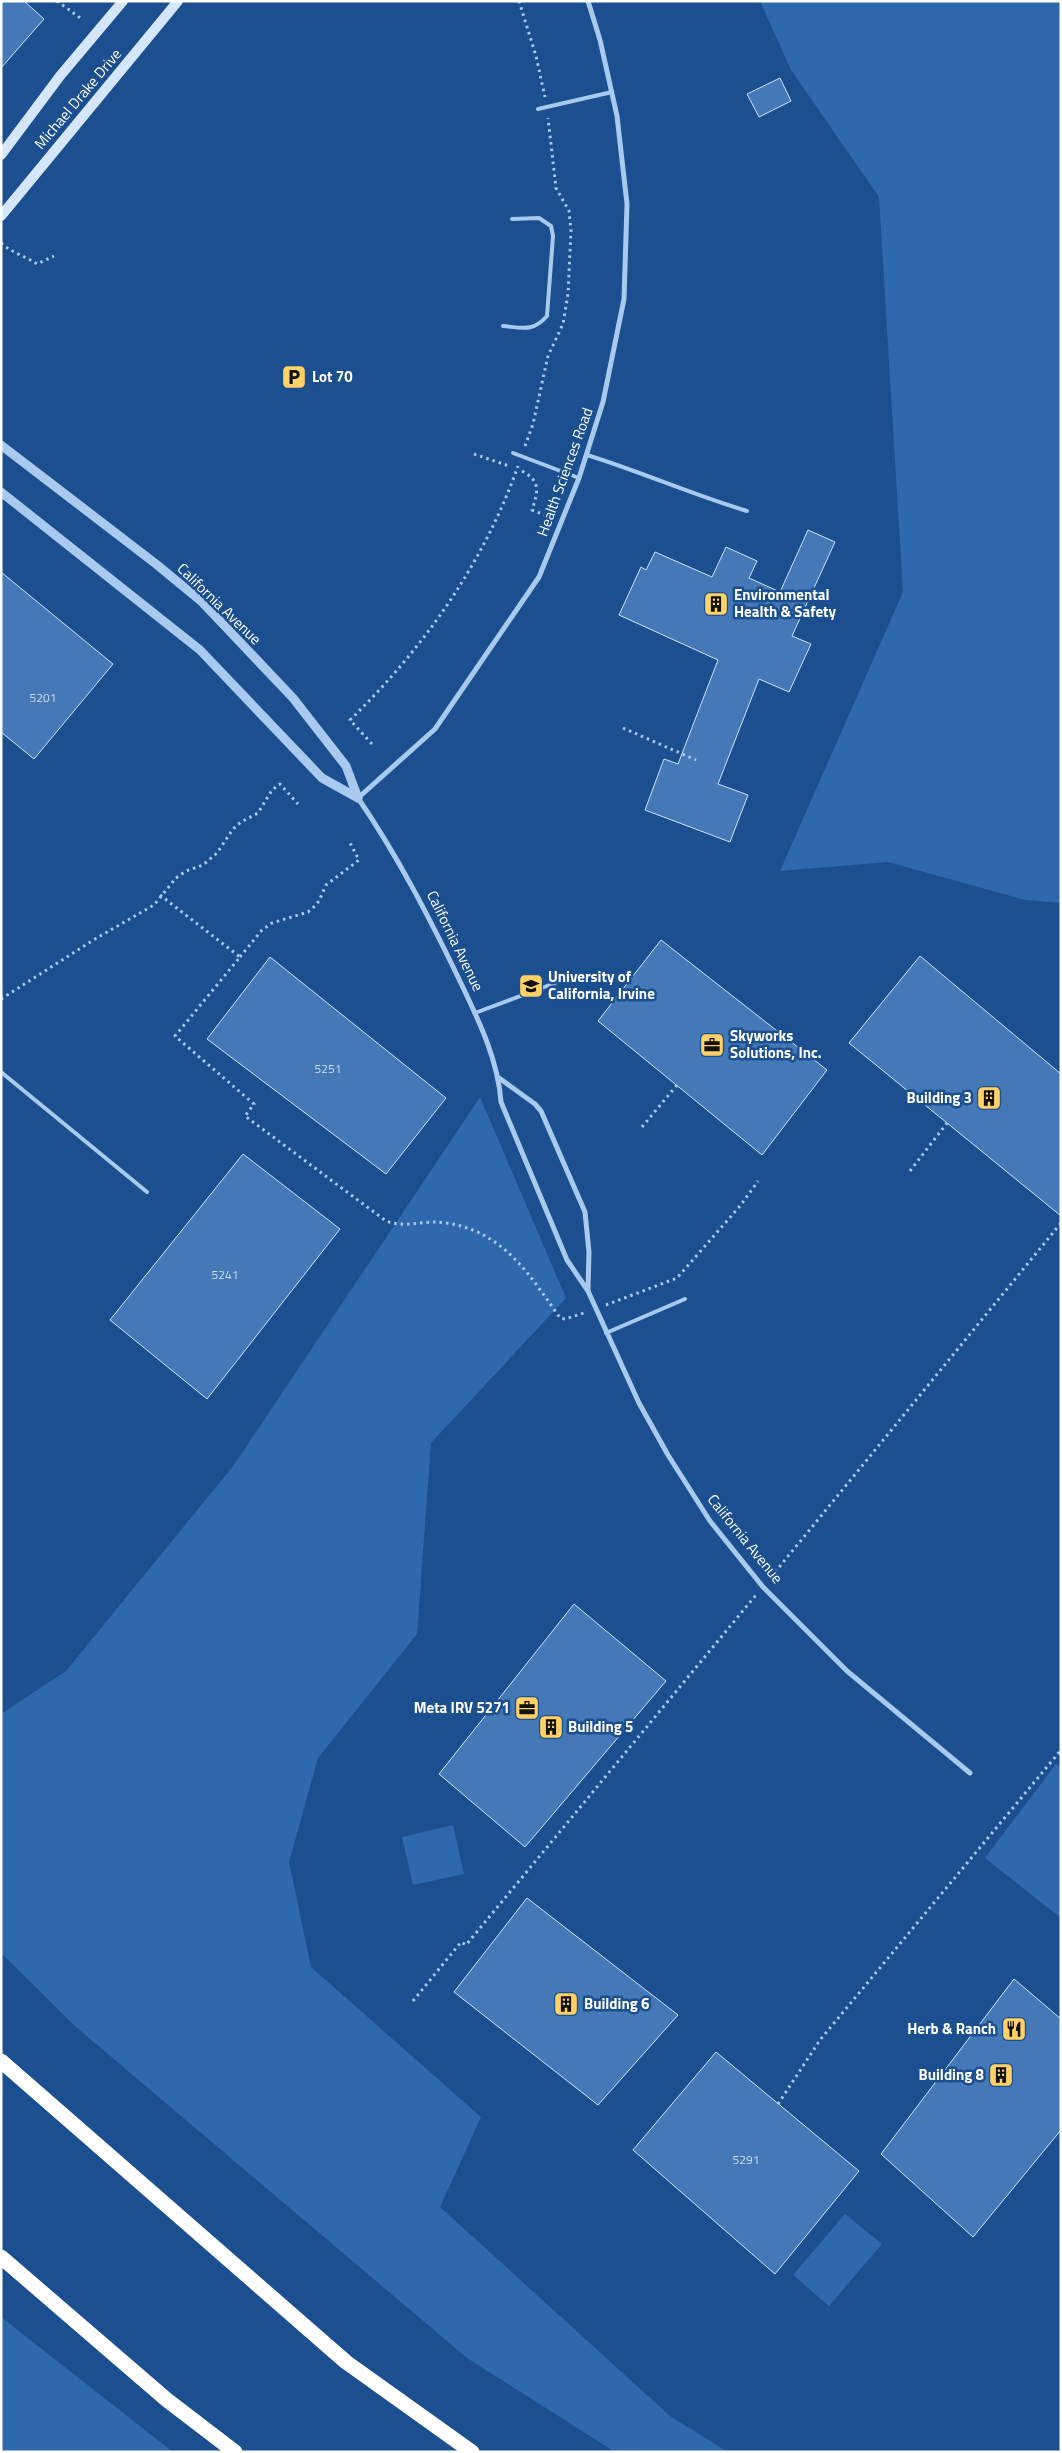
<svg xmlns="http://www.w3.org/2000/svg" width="1062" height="2453" viewBox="0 0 1062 2453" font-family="'Titillium Web',sans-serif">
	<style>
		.green { fill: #2e69ad }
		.building { fill: #4478b7; stroke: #cfe3fa }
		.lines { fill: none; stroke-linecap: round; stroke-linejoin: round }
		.path { stroke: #a9c9ee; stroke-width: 3; stroke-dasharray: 2.5 4; stroke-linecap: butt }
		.service { stroke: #a9c9ee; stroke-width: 4 }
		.minor { stroke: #a9c9ee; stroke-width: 5 }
		.tertiary { stroke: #a9c9ee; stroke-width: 9 }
		.secondary { stroke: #d6e6fa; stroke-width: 10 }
		.motorway { stroke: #fff; stroke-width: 15 }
		.labels { text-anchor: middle; stroke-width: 5; stroke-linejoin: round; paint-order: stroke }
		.number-label { font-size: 12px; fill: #d0dded }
		.street-label { font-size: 15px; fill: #fff; stroke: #1b4f8f }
		.poi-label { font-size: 15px; font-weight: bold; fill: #fff; stroke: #1b4f8f; text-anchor: start }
	</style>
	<rect width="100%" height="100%" fill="#1b4f8f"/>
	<!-- green -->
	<g class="green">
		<polygon points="760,1 1061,1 1061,903 1025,900 888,862 780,871 903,592 879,197 791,70"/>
		<polygon points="480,1097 566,1298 431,1443 417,1634 318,1758 289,1862 311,1967 481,2117 440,2207 670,2416 728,2452 615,2452 467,2358 76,2027 1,1953 1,1714 66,1671 234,1465"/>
		<polygon points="1056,1764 1061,1767 1061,1918 985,1858"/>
		<polygon points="453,1825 464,1874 413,1885 402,1837"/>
		<polygon points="845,2214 882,2244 829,2306 793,2275"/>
		<polygon points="1,2317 173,2452 1,2452"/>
	</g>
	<!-- building -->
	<g class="building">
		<polygon points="1,1 24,1 44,19 1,68"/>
		<polygon points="780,78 791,101 759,117 747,94"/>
		<polygon points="808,530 835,542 792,636 811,644 789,692 759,679 718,784 748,795 730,842 645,810 664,759 678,764 718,660 619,615 641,567 646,570 655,552 712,577 726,547 757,561 749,578 780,592"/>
		<polygon points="1,572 113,664 34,759 1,732"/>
		<polygon points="661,940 827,1070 762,1155 598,1021"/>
		<polygon points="920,956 1061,1074 1061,1216 849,1043"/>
		<polygon points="270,957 446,1098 386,1174 207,1039"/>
		<polygon points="243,1154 340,1229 207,1399 110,1320"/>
		<polygon points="574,1604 666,1681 525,1847 439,1774"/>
		<polygon points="527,1898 678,2015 598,2105 454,1992"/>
		<polygon points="1014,1979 1061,2019 1061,2130 973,2237 881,2154"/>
		<polygon points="716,2052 859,2171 775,2274 633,2150"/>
	</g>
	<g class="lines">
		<!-- path -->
		<g class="path">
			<polyline points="57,1 83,20"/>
			<polyline points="519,1 536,56 545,97"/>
			<path d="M1,243c11,10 24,13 36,21l17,-8"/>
			<polyline points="525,446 533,424 548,356 563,324 568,294 571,231 569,211 556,188 548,118"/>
			<polyline points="474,454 509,466"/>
			<path d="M522,471c19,10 16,21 10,39l18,7"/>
			<polyline points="623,728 696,760"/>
			<path d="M372,744l-22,-24c73,-71 134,-157 168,-254"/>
			<path d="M160,895l80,62 -65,79 79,68 -9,12 141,105c20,8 39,-2 60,2 57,8 84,52 114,95l5,1 19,-6"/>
			<polyline points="240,957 262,930 272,923 308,912 315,906 319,901 326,885 359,860 349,841"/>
			<polyline points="1,999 95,939 154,905 176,878 186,871 203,865 217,853 233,829 241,822 258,813 272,790 280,784 298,804"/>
			<polyline points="642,1127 677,1085"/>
			<polyline points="910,1171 947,1123"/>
			<polyline points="606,1305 677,1278 740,1206 758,1181"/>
			<polyline points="771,1577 1061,1223"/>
			<polyline points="413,2001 461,1942 466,1945 756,1595"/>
			<polyline points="778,2104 820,2040 1061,1750"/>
		</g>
		<!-- service -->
		<g class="service">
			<polyline points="538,109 612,92"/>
			<path d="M503,326c20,2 30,6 44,-10l6,-80 -2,-10 -12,-8 -27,1"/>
			<polyline points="513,453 579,478"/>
			<path d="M587,455c55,17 106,40 160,56"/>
			<polyline points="475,1013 555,983"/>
			<polyline points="1,1072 147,1192"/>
			<polyline points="606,1333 685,1299"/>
		</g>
		<!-- minor -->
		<g class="minor">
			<path d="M588,1l12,39 17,76 10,88 -3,95 -21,103 -24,76 -40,99 -104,152 -77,69c39,57 70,117 100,179 19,40 40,81 43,125l66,158 21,31 51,112 29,52 42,66 53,66 84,84 123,102"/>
			<polyline points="499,1078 535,1104 541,1111 585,1212 589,1252 588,1290"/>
		</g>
		<!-- tertiary -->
		<g class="tertiary">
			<polyline points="1,445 156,564 201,601 293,698 346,766 358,798"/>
			<polyline points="1,492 200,650 322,778 358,798"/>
		</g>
		<!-- secondary -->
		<g class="secondary">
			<polyline points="1,155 60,76 123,1"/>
			<polyline points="1,216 178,1"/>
		</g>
		<!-- motorway -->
		<g class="motorway">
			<polyline points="1,2061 346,2362 472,2452"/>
			<polyline points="1,2257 167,2400 235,2452"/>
		</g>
	</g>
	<!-- icons -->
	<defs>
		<symbol id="parking-square" viewBox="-11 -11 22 22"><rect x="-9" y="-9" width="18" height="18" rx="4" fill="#ffd166" stroke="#1b4f8f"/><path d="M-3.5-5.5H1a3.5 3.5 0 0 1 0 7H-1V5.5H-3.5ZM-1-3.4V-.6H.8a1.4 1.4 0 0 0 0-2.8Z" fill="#111"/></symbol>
		<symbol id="building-square" viewBox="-11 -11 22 22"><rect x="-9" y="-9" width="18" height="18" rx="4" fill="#ffd166" stroke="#1b4f8f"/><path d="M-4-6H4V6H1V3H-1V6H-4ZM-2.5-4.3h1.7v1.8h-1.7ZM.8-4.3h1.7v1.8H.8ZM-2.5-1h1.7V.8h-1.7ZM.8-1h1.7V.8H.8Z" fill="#111"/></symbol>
		<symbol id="university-square" viewBox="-11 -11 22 22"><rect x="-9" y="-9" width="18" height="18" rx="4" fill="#ffd166" stroke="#1b4f8f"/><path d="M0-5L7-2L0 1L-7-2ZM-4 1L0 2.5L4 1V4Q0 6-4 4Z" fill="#111"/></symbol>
		<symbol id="office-square" viewBox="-11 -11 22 22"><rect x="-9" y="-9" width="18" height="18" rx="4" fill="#ffd166" stroke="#1b4f8f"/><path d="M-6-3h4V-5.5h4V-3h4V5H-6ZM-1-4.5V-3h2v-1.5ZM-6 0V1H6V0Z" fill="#111"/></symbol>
		<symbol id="restaurant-square" viewBox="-11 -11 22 22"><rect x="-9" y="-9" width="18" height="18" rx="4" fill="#ffd166" stroke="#1b4f8f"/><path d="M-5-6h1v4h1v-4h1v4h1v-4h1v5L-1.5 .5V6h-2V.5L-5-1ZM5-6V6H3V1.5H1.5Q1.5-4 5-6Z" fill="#111"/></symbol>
	</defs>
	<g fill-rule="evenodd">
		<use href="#parking-square" x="280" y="363" width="28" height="28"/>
		<use href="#building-square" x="702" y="590" width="28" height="28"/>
		<use href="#university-square" x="517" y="972" width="28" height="28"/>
		<use href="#office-square" x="698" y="1031" width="28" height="28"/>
		<use href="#building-square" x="975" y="1084" width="28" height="28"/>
		<use href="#office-square" x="513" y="1694" width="28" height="28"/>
		<use href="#building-square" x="537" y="1713" width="28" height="28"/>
		<use href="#building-square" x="552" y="1990" width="28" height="28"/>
		<use href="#restaurant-square" x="1000" y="2015" width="28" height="28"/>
		<use href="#building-square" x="987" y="2061" width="28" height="28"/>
	</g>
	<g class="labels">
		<!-- number labels -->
		<g class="number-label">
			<text x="43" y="702">5201</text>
			<text x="328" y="1073">5251</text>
			<text x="225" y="1279">5241</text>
			<text x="746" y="2164">5291</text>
		</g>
		<!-- street labels -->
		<g class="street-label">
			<text transform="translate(78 99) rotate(-50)" y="5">Michael Drake Drive</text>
			<text transform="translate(565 472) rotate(-70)" y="5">Health Sciences Road</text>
			<text transform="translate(219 604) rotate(44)" y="5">California Avenue</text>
			<text transform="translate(455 941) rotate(64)" y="5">California Avenue</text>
			<text transform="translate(745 1539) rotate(51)" y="5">California Avenue</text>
		</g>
		<!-- poi labels -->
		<g class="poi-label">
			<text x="312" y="382">Lot 70</text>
			<text x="734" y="600">Environmental<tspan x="734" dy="17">Health &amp; Safety</tspan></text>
			<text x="548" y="982">University of<tspan x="548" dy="17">California, Irvine</tspan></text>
			<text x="730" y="1041">Skyworks<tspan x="730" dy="17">Solutions, Inc.</tspan></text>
			<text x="972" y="1103" text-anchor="end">Building 3</text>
			<text x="510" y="1713" text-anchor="end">Meta IRV 5271</text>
			<text x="568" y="1732">Building 5</text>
			<text x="584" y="2009">Building 6</text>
			<text x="996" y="2034" text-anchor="end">Herb &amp; Ranch</text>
			<text x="984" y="2080" text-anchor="end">Building 8</text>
		</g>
	</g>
	<!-- border -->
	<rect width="1062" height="2453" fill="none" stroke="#ffffff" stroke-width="5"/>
</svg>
